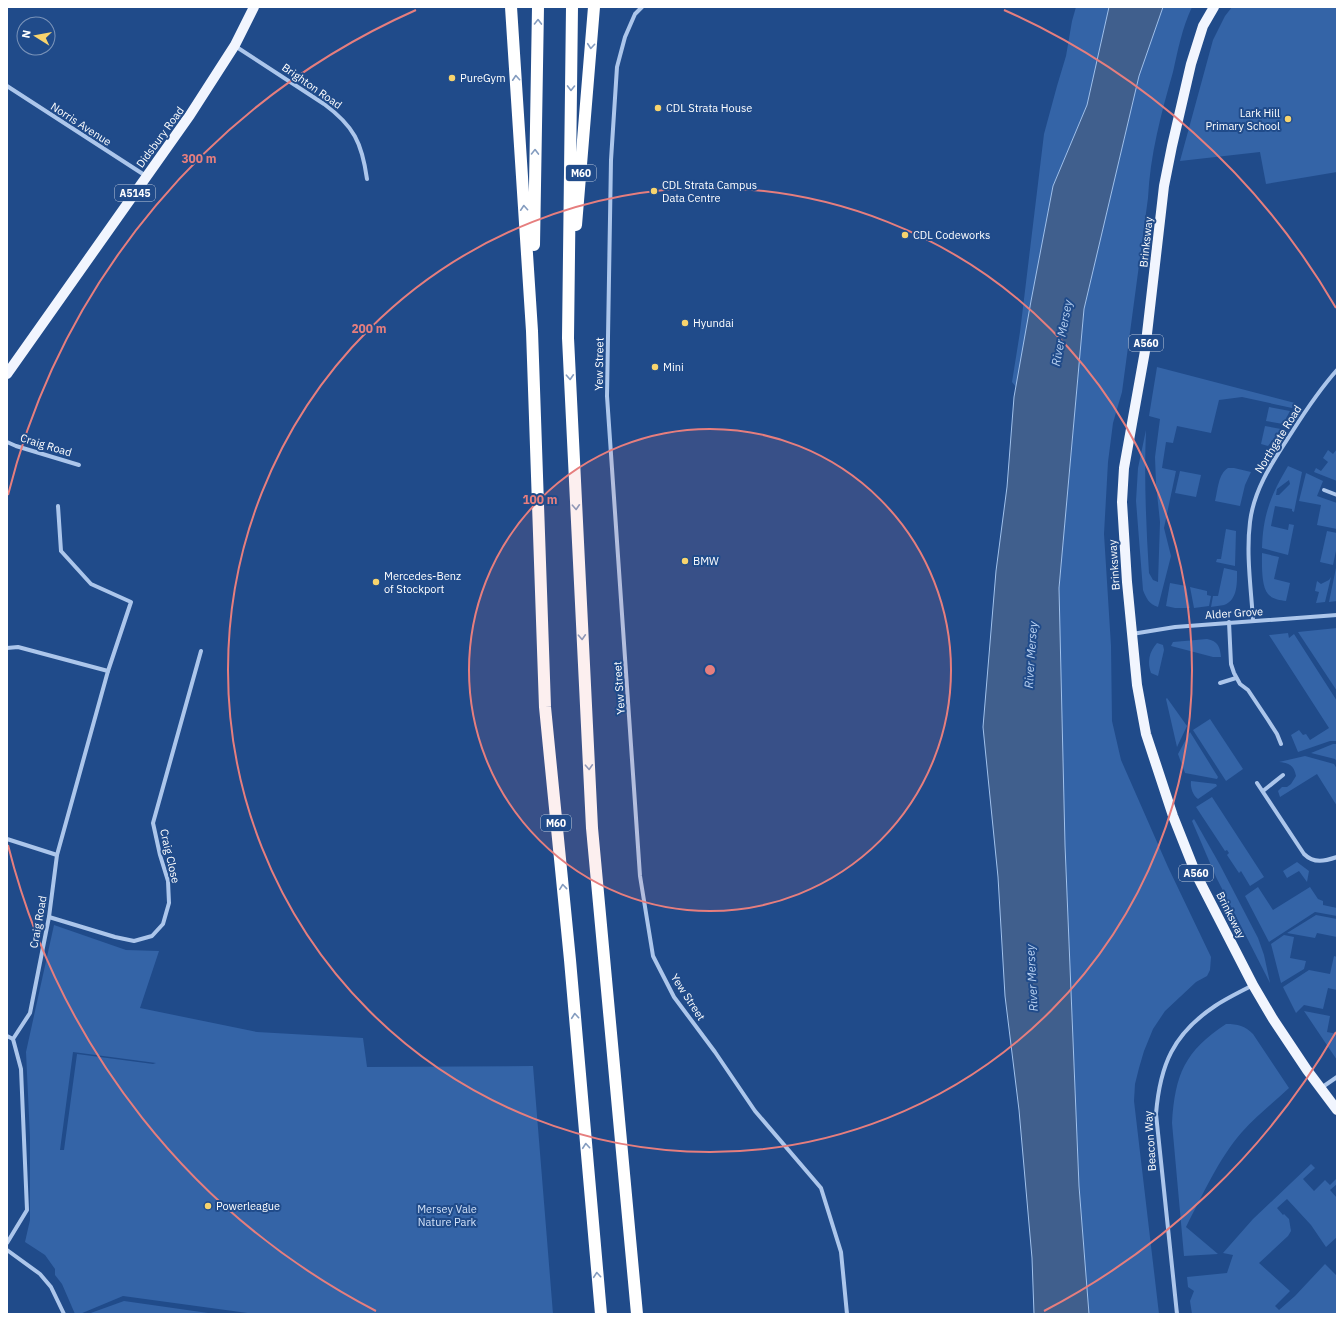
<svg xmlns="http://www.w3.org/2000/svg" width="1344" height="1321" viewBox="0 0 1344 1321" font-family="'IBM Plex Sans',sans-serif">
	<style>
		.green { fill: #3464a7; fill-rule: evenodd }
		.water { fill: #405f8d; stroke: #a0c1ec }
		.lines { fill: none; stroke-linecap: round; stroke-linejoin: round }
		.minor { stroke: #acc6eb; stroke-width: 4 }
		.primary { stroke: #f1f5fe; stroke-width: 10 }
		.motorway { stroke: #fff; stroke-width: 12 }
		.oneway { stroke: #849cbf }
		.ring { fill: none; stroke: #e67e7e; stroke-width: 2 }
		.poi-dot { fill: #f8d46d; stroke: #204b8a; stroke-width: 1.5 }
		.labels { text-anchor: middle; stroke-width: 4; stroke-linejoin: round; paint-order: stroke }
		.shield { fill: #204b8a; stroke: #bcc9dc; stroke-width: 1 }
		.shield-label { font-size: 10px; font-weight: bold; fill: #fff }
		.poi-label { font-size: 11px; fill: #fff; stroke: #204b8a; text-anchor: start }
		.street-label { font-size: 11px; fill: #fff; stroke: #204b8a }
		.park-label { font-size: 11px; fill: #d1e1f8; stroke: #204b8a }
		.water-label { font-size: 12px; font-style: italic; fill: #b8d1f2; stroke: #204b8a }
		.centre { fill: #e67e7e; stroke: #204b8a; stroke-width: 2 }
		.ring-label { font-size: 12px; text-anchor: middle; font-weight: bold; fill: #e67e7e; stroke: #204b8a; stroke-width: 4; stroke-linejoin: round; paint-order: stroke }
	</style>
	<rect width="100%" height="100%" fill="#204b8a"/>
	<!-- green -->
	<g class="green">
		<polygon points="1076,7 1109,7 1087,105 1053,186 1031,301 1016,387 1012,382 1020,332 1044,134 1057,86 1066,56 1072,21"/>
		<path d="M1163,7h29c-10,21 -14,43 -19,65 -12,42 -23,83 -25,126l-26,194 -9,31 -5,39 -4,72 7,112 1,75 9,39 47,107 43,90 -1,13 -3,6 -11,6 -31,29 -12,18 -9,22 -5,17 -4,16 -1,17 25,213h-70l-10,-128 -14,-341 -6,-257 25,-279 55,-233z"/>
		<polygon points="1232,7 1337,7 1337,172 1266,184 1260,152 1180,161 1213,40 1225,16"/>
		<path d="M1157,367l138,36 -3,5 -50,-11 -23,3 -8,33 -34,-7 -4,17 -7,-1 -4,26 14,3 -12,57 7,28 -13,51c-9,-3 -12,-9 -15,-17l-7,-89 2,-33 8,-38c-2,48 0,95 3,143l4,7 5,2 2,-60 -4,-38 -1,-27 5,-38 -11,-3z"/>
		<polygon points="1269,407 1290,411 1283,424 1266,421"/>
		<polygon points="1265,426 1281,429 1268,446 1261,444"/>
		<polygon points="1337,449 1337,481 1314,472 1316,468 1321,471 1328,462 1323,458 1328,450 1333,454"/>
		<path d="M1288,466l14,6 -8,40 -2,-1v-2l-17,-3 -4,20 17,4 1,-6 5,1 -6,30 -26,-7c1,-34 9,-53 26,-82zM1289,480l1,4 -11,11h-3l1,-6z"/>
		<path d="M1228,468h6l17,4 -6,13 -5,21 -25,-5c3,-11 3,-27 13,-33z"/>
		<polygon points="1180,471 1201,475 1196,497 1175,493"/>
		<polygon points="1306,473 1323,481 1317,496 1337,503 1337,529 1317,525 1321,505 1299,501"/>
		<polygon points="1226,529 1236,531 1235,566 1216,562 1217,559 1221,559"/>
		<polygon points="1327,531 1337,533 1337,546 1333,565 1320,562"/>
		<path d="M1262,553l17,4 -5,22 16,4 -4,18c-7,-1 -14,-2 -18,-7 -7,-8 -6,-30 -6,-41z"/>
		<polygon points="1337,563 1337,601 1329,602"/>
		<path d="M1224,568l13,3c0,11 1,29 -13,34 -4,1 -9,1 -13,2l2,-11h5z"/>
		<polygon points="1331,577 1325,602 1316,603 1319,592 1315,591 1317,581 1321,584 1329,580"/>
		<polygon points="1170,583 1186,586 1190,608 1175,608 1166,606"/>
		<polygon points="1190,587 1207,591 1207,595 1211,596 1209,606 1194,608"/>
		<polygon points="1337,628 1337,691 1298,632"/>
		<polygon points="1288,633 1289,638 1294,634 1337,701 1337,741 1330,741 1298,752 1291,735 1299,730 1303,735 1306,734 1310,740 1329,728 1269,635"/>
		<path d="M1207,639c11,2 13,8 14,18h-8l-42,-11 2,-4z"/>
		<path d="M1157,643l6,2 1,5 -6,26 -7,-3c-4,-11 -2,-21 6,-30z"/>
		<polygon points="1167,698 1187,726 1177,747 1166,699"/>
		<polygon points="1210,719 1243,769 1226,781 1193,730"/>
		<polygon points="1190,732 1218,777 1217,779 1185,773 1178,754"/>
		<polygon points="1333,744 1337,744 1337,762 1335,759 1311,753"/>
		<path d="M1305,756l29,8 3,5v37l-20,-32 -37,23 -2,-6 4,-4h5l4,-3 5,-8c-2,-11 -7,-13 -17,-14z"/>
		<path d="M1191,781l25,3 1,2 -19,13c-5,-3 -8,-12 -7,-18z"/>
		<polygon points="1212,797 1264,877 1250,886 1241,871 1239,873 1227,855 1229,853 1227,850 1225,851 1196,807"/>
		<polygon points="1194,819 1220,865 1258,938 1264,955 1270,983 1216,877 1192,821"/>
		<polygon points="1297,862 1309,871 1307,882 1299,871 1287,878 1283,871"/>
		<polygon points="1258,887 1273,910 1310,887 1318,899 1323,901 1323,905 1337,908 1337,916 1315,912 1269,942 1245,896"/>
		<polygon points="1316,915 1337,919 1337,937 1317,933 1315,938 1287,933"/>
		<path d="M54,925l72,25 33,1 -19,57 117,24 106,6 4,29 166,-1 20,248h-298l-132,-18 -43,18h-5l-13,-30 -7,-9v-6l-10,-14 -20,-13 5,-22v-82l-4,-86zM73,1052l83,11 -3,1 -76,-10 -13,96h-4z"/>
		<polygon points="1284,935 1294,937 1290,958 1306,961 1304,969 1281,983 1271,944"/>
		<polygon points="1334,956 1337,957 1337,990 1328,988 1323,1009 1304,1005 1296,1013 1283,987 1309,970 1330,974"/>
		<polygon points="1304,1011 1330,1016 1327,1032 1337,1034 1337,1060"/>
		<path d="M1226,1024c12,0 19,2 27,10l36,54c-15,14 -33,28 -47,44 -23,26 -40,64 -56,95l32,27 -34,2 -12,-133c3,-49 13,-72 54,-99z"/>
		<polygon points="1311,1164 1315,1168 1303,1179 1314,1191 1325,1180 1330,1185 1337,1178 1337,1184 1330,1190 1337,1198 1337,1237 1326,1247 1311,1225 1287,1199 1277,1208 1283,1215 1284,1214 1289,1219 1291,1231 1288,1236 1259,1263 1290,1291 1275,1306 1279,1310 1295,1296 1325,1264 1337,1276 1337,1314 1192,1314 1190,1301 1194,1291 1188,1287 1187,1277 1227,1273 1233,1255 1223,1253 1253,1219"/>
		<polygon points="124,1301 215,1314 88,1314"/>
	</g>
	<!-- water -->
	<polygon class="water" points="1109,7 1163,7 1139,76 1084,309 1059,588 1065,845 1079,1186 1089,1314 1034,1314 1032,1258 1019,1110 1005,996 998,877 983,727 996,571 1007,487 1014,397 1031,301 1053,186 1087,105"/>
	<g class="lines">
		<!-- minor -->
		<g class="minor">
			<polyline points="642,7 635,14 625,37 617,67 611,160 607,396 640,876 653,956 674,997 715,1052 755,1111 821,1188 841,1252 847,1314"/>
			<path d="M235,46l89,58c30,22 38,39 43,75"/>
			<polyline points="7,86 146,176"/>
			<polyline points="7,442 16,446 79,465"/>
			<polyline points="1324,490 1337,495"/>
			<path d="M1253,620c-2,-32 -7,-66 -3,-98 4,-34 24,-62 42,-90 14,-22 28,-43 45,-62"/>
			<polyline points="1229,622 1231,664 1234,673 1240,684 1248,690 1268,720 1277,734 1281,744"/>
			<polyline points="1132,634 1175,627 1337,615"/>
			<polyline points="7,648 18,647 108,671"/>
			<polyline points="1220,683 1236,678"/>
			<path d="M1257,783l47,71c10,10 21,7 33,3"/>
			<polyline points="1263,791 1283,775"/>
			<polyline points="7,839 57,855"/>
			<polyline points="49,917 115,937 134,941 152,936 163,924 169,903 168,881 160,855 153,823 201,651"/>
			<polyline points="7,1036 13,1039"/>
			<polyline points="1321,1088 1337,1077"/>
			<polyline points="7,1243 27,1210 21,1069 13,1039 30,1013 49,917 57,855 108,671 131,602 91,584 61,551 58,506"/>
			<polyline points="7,1250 40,1274 51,1287 64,1314"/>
			<path d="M1177,1314l-21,-200c4,-49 17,-80 59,-108 12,-8 25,-14 38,-21"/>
		</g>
		<!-- primary -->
		<g class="primary">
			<polyline points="1214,7 1203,26 1191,64 1172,146 1164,186 1145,351 1124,468 1122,502 1127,582 1137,685 1146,734 1173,816 1196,874 1253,985 1273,1019 1307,1070 1337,1110"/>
			<polyline points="7,374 190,115 235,45 254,7"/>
		</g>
		<!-- motorway -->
		<g class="motorway">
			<polyline points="511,7 532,331 545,707 570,960 601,1314"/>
			<polyline points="572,7 568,338 592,828 637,1314"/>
			<polyline points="576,225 594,7"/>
			<polyline points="534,245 538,7"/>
		</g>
	</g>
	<!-- one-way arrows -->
	<defs><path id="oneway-chevron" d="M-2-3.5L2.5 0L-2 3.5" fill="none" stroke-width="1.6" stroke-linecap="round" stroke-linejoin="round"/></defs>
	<g class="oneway">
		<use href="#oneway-chevron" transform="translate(538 22) rotate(-89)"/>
		<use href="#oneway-chevron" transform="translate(591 46) rotate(95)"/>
		<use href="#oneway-chevron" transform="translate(516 78) rotate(-94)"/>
		<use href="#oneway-chevron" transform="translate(571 88) rotate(91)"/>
		<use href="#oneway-chevron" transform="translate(535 152) rotate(-89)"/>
		<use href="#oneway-chevron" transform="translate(524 208) rotate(-94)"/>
		<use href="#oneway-chevron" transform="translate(570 377) rotate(87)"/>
		<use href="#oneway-chevron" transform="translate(576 507) rotate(87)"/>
		<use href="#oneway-chevron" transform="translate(582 637) rotate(87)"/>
		<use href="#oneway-chevron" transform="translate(589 767) rotate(87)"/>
		<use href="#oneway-chevron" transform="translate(563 887) rotate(-96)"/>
		<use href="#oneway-chevron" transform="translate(575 1016) rotate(-95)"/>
		<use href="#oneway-chevron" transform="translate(586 1146) rotate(-95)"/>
		<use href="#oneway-chevron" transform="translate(597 1275) rotate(-95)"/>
	</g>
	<!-- distance rings -->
	<circle cx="710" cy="670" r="241" fill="#e67e7e" fill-opacity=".12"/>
	<g class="ring">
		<circle cx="710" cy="670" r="241"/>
		<circle cx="710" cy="670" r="482"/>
		<path d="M1336 1032A723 723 0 0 1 1044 1311M376 1311A723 723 0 0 1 8 845M8 495A723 723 0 0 1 416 10M1004 10A723 723 0 0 1 1336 308"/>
	</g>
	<!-- markers -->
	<g class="poi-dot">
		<circle cx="452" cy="78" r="4"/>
		<circle cx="658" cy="108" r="4"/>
		<circle cx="1288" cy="119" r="4"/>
		<circle cx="654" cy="191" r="4"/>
		<circle cx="905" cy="235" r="4"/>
		<circle cx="685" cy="323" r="4"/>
		<circle cx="655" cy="367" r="4"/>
		<circle cx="685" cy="561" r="4"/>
		<circle cx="376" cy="582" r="4"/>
		<circle cx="208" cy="1206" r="4"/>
	</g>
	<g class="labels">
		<!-- shield labels -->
		<g class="shield">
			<rect x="566" y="165" width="30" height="16" rx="3"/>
			<rect x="115" y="185" width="40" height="16" rx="3"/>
			<rect x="1129" y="335" width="34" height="16" rx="3"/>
			<rect x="541" y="815" width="30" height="16" rx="3"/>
			<rect x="1179" y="865" width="34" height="16" rx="3"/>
		</g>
		<g class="shield-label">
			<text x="581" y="177">M60</text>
			<text x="135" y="197">A5145</text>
			<text x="1146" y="347">A560</text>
			<text x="556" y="827">M60</text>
			<text x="1196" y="877">A560</text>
		</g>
		<!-- poi labels -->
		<g class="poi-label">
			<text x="460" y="82">PureGym</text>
			<text x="666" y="112">CDL Strata House</text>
			<text x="1280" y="117" text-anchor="end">Lark Hill<tspan x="1280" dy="13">Primary School</tspan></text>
			<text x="662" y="189">CDL Strata Campus<tspan x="662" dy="13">Data Centre</tspan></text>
			<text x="913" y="239">CDL Codeworks</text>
			<text x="693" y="327">Hyundai</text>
			<text x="663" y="371">Mini</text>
			<text x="693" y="565">BMW</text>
			<text x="384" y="580">Mercedes-Benz<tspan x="384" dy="13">of Stockport</tspan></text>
			<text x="216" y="1210">Powerleague</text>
		</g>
		<!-- street labels -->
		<g class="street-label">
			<text transform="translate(312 86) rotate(35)" y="4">Brighton Road</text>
			<text transform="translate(81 124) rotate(33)" y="4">Norris Avenue</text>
			<text transform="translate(160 137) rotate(-54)" y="4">Didsbury Road</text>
			<text transform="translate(1146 242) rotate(-84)" y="4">Brinksway</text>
			<text transform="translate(599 364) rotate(-89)" y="4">Yew Street</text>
			<text transform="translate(1278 439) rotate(-58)" y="4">Northgate Road</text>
			<text transform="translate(46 445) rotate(17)" y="4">Craig Road</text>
			<text transform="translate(1114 565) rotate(-94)" y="4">Brinksway</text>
			<text transform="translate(1234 613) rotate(-4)" y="4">Alder Grove</text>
			<text transform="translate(619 688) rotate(-94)" y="4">Yew Street</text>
			<text transform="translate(170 856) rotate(77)" y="4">Craig Close</text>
			<text transform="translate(1231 915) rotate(63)" y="4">Brinksway</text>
			<text transform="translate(38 922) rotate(-80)" y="4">Craig Road</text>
			<text transform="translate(688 997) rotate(57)" y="4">Yew Street</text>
			<text transform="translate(1150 1141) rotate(-94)" y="4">Beacon Way</text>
		</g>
		<!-- park labels -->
		<g class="park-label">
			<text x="447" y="1213">Mersey Vale<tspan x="447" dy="13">Nature Park</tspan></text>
		</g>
		<!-- water labels -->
		<g class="water-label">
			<text transform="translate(1062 333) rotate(-79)" y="4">River Mersey</text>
			<text transform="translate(1031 655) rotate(-86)" y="4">River Mersey</text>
			<text transform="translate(1032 978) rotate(-93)" y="4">River Mersey</text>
		</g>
	</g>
	<circle cx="710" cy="670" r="6" class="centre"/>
	<g class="ring-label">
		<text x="199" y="163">300 m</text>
		<text x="369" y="333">200 m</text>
		<text x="540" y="504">100 m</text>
	</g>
	<!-- border -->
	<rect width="1344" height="1321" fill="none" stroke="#ffffff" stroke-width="16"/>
	<!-- north arrow -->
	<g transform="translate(36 36) rotate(281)"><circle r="19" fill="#204b8a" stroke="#7993b9"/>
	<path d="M0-3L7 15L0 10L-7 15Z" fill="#f8d46d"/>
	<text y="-6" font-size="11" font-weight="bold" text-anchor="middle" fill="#ffffff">N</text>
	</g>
</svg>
